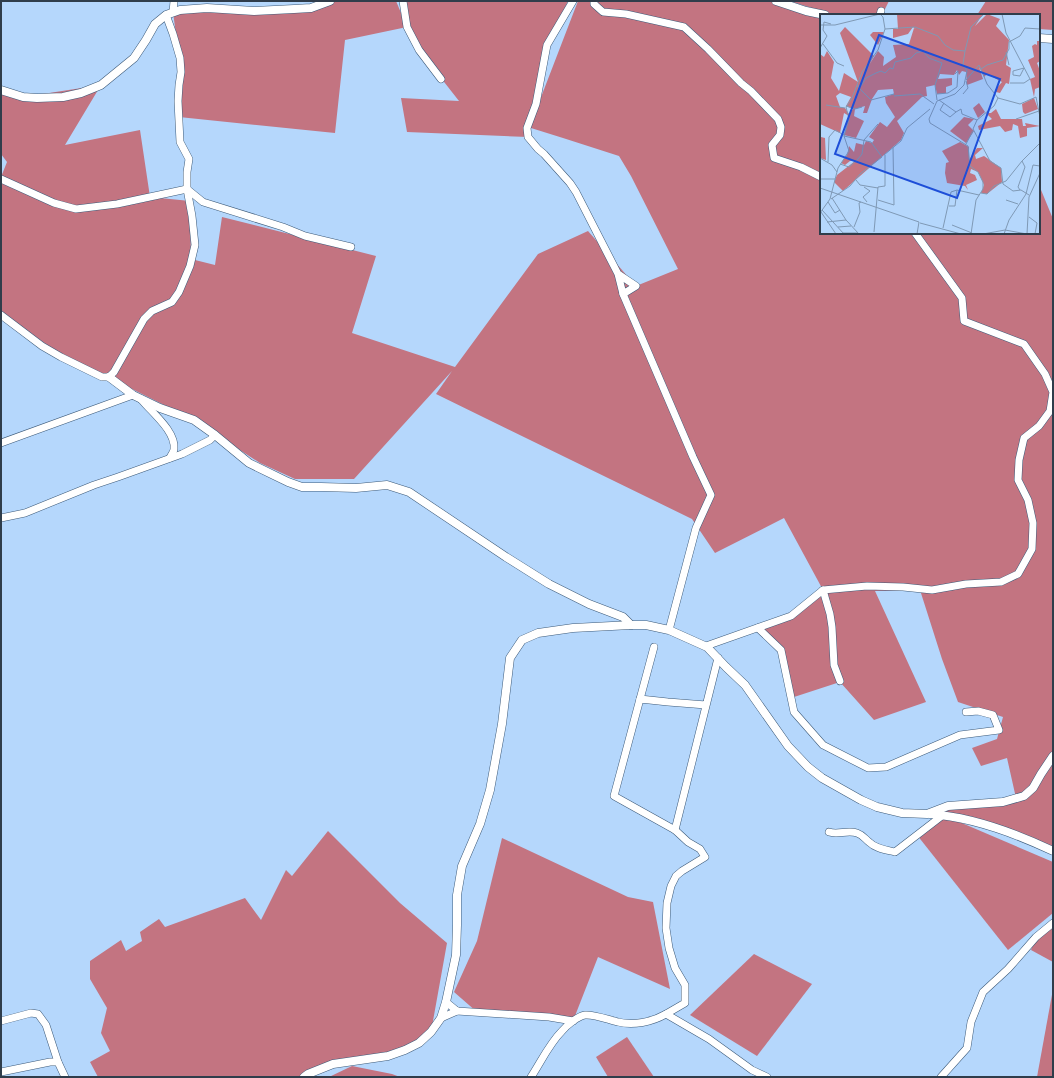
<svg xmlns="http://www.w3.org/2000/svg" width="1054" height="1078" viewBox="0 0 1054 1078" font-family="Helvetica,sans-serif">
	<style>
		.forest { fill: #c37481 }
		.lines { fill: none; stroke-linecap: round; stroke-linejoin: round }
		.minor-casing { stroke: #3c5a79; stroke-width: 8 }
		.tertiary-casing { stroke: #3c5a79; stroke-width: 9 }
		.minor { stroke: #fff; stroke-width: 7 }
		.tertiary { stroke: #fff; stroke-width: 8 }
		.inset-road { fill: none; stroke: #7f99b5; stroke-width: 1 }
		.view { fill: #1d4ed8; fill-opacity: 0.15; stroke: #1d4ed8; stroke-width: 2 }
		.inset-edge { fill: none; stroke: #2f3d4b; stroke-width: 2 }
	</style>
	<rect width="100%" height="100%" fill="#b5d7fc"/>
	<!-- forest -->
	<g class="forest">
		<polygon points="330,1 396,1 407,27 345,40 335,133 179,117 181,72 173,12 263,10 327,3"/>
		<polygon points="406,1 568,1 550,40 533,118 578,1 777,1 821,19 821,233 1039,233 1039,185 1053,219 1053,852 937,810 1016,798 1007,758 981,766 972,748 997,739 1003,717 958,702 942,659 920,590 875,591 926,702 874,720 840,682 791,698 781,650 758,628 791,616 823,590 784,518 715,553 692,519 436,394 452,371 354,479 295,479 260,463 194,420 54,350 1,312 1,177 7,162 1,154 1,89 23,97 101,85 65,145 140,130 150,197 190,201 191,259 215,265 222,217 376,256 352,333 455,367 538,254 588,231 636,286 678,269 631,176 619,156 563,138 531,128 528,137 407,132 401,98 459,101 419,50 406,19"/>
		<polygon points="789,1 889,1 882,15 835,15"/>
		<polygon points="986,1 1053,1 1053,30 1039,29 1039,15 977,15"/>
		<polygon points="943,815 1053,862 1053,913 1008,950 917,835"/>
		<polygon points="328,831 400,903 447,943 431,1032 405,1050 333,1064 304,1077 98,1077 90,1062 110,1051 101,1033 107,1008 90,979 90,961 121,940 126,951 142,941 140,932 159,919 165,927 245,898 261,920 286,870 292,876"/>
		<polygon points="502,838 628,897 653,902 670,989 598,957 573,1021 477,1012 454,992 477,941"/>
		<polygon points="1053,923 1053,962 1031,950 1036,937"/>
		<polygon points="754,954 812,984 757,1056 690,1015"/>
		<polygon points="1053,989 1053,1077 1037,1077"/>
		<polygon points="627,1037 654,1077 608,1077 596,1057"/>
		<polygon points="352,1066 392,1074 400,1077 329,1077"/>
	</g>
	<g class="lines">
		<defs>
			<g id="minor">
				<polyline points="403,1 407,27 419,50 441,79"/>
				<polyline points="573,1 547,45 536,104 527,128 528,137 538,149 544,154 570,183 576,192 618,274 636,286 623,294 618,274"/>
				<polyline points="594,1 594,4 603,12 626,14 684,27 708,49 741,83 751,91 778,119 781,127 780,135 772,145 774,158 801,167 821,177"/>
				<polyline points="173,12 174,1"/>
				<polyline points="880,15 881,11"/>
				<polyline points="1,179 54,203 76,209 117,204 187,189 203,202 283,227 305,236 351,247"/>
				<polyline points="623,294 693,457 711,495 696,528 669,630"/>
				<polyline points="1,315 42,346 61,357 102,377 109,377 114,372 144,319 152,311 172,302 179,292 190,266 195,245 192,216 187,189 187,172 189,159 180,142 178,101 179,85 181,72 180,58 173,34 166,15"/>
				<path d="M141,399c10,13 35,32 33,50 0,3 -3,6 -4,9"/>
				<polyline points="1,443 133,395"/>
				<polyline points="1,518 25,513 94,485 118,477 182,454 210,440 215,435"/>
				<polyline points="823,590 830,614 832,627 834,665 840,681"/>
				<polyline points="758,628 781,650 794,712 823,745 868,768 886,767 960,735 999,730 993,715 978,711 966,712"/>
				<polyline points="706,646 791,616 823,590 867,586 903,587 932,590 966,584 1001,582 1018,574 1032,549 1033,523 1028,500 1018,480 1019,460 1024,438 1039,426 1050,411 1053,392 1045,374 1024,344 964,321 962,298 915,233"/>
				<polyline points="640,699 654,647"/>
				<polyline points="706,705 668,702 640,699 614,796 675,830 718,658"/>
				<path d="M829,832c8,3 19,-2 28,1 6,2 8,6 12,9 7,7 18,8 26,10l48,-37"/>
				<polyline points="446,1002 457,1011 549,1017 573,1021"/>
				<polyline points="666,1014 685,1003 685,985 675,968 669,948 666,928 667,903 671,886 676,876 682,871 705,857 700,849 688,842 675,830"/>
				<polyline points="441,1018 457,1011"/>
				<polyline points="1,1021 31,1013 38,1014 46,1025 58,1062"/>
				<polyline points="1,1072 50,1062 58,1062 65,1077"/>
				<path d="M531,1077c10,-15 18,-33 31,-46 5,-6 16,-15 23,-16 9,-1 24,5 33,7 15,4 34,0 48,-8l43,25 43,31 15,7"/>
				<polyline points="941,1077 967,1048 971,1022 983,992 1008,969 1036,937 1053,923"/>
			</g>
			<g id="tertiary">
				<polyline points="776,1 806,11 825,15"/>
				<polyline points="1039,38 1053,39"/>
				<polyline points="1,90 23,97 37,98 63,97 81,93 101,85 134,58 146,40 155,24 166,15 180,10 207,8 254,11 294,9 311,8 330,1"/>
				<polyline points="109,377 133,395 160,408 194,420 215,435 249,463 288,482 302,487 321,487 356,488 387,485 409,492 506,557 549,584 589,604 623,617 631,625"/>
				<path d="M930,814c42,3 85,19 123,37"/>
				<polyline points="304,1077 308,1074 333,1064 388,1056 405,1050 419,1043 431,1032 441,1018 446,1002 456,955 457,925 457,895 462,866 480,824 490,790 502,724 510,658 522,640 538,633 573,628 631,625 646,625 669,630 707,647 726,667 745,685 788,746 808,767 822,778 861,800 877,807 902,813 927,814 948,806 1003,802 1024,796 1033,788 1041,774 1053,756"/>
			</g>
		</defs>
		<!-- minor casing -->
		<use href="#minor" class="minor-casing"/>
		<!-- tertiary casing -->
		<use href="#tertiary" class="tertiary-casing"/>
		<!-- minor -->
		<use href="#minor" class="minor"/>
		<!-- tertiary -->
		<use href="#tertiary" class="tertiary"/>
	</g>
	<!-- overview -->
	<g transform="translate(820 14)">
		<rect width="220" height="220" fill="#b5d7fc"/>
		<path d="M77,0h86l-8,12 12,-12 13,5 -4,7 13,14 -3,25 5,3 -2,16 -3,-1 -6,10 -4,-1 -1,-2 7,-8 -15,-8 -3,3 -5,-10 4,12 -16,6 -1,-13 -4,-1 -3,4 -2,-5 -3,5 -14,-1 -2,5 14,-1v7l-6,2v6l-9,1 -2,-9 -9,2 1,9 -5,1 -25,24 7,12 -3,7 -58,51 -9,-9 3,-7 18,-14h-5l-5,4 -4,-2 6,-8 2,-9 5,6 2,-9 8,2 2,-4 6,2 2,-3 -5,-3 11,-15 7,5 8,-10 -9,-14 -1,-6 9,-3 -1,-5 -15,1 -6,9 -5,14h-4l2,-7 -10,3 -1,7 10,5 -8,17 -12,-3 5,-19 -5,-3 -4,20 -20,-9v-70l4,3 3,-6 7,11 -3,16 8,13 5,-18 14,9 -18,-49 5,-6 29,29 -5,9 9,-14 6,6 -1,9 13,-9 -3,-12 16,-1 5,-16 2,1 -3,-2 -5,7 -15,4v-9h5zM20,79l11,4 -5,9 7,3 -4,5 -4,-6 -5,-1 -4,-11zM53,18h11l-6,13 -8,-10zM217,27h3v20l-3,2 3,8v16l-5,2 -1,8 -4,-18 5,-2 -7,-17 6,-3 -2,-11 3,-2 2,1zM214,84l4,11 -13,5 -2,-2 -1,-8zM159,89l6,9 -7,6 -5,-10zM176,95l5,10h21l1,7h3l-1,-3 15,3 -13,2v8l-7,2 -2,-12 -5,-2 -1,6 -7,2 -5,-6 -21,4 -1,-4 14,-7 -6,-6h5zM144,103l10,2 -6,6 6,6 -8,12 -16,-12zM1,123l4,1 1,22 -6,-2zM140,128l9,5v13l8,-12h6l-8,7 1,4 8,-3 17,12 1,14 -15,12 -6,-1 3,-8 -6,-13 -7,-3 -1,4 5,2 2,5 -11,5 2,5 -3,-4 -18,-3 -2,-10 1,-10 3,-1 -7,-11z" fill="#c37481" fill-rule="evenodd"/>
		<path class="inset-road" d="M182,0l4,19 24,46 -6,4h-14M0,11h15l45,-11 3,3 2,12 30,-2 23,9 7,9 8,5 12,1 -2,13 4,7 -3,14 -9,9 -18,7 -8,18 1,4 38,23 2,20 8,6 5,10v7l-7,11 -5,34M3,30l14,19 7,3M0,34l7,-12 -4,-6 1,-8 7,2M145,37l6,-24 13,-13M186,38l3,13M204,54l-4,8 -7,-1v-4zM146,66l13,-15 2,4M37,72h4l5,-8 10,-5 5,-2 4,2 5,-5 3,1 2,-7 16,-4 5,-5 7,-2 6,7 13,5 -7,22 2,15M38,73l13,13 23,-6 -2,1M117,80l11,-1 9,-6 1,-16 -3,3M143,80l5,-6 -2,-7M74,82l26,-2 14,10M178,84l22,6 16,-7 4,20M119,86l17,12 -6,5 -10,-7 4,-7M6,91l19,3M26,92l9,3 7,-2M136,98l5,-3 1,5 15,6M196,105l23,-8M146,130l7,-13M64,141l17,-14 6,-13 23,-19M0,144l12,7 5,7M8,148l1,-25 6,-7 9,5M20,150l9,3 9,-8 4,-5 2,-14 14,-16M0,165h16M36,166l4,5 18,3M44,173l6,4 -7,6 4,5M0,174l99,34 -2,12M200,176l-2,-3 7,-20 -3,-6 18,-18M161,179l6,1 7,-8 12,-5 16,-20M209,181l-8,-5 -8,1 -10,-7 -2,-16 -11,-7 -17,-32 4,-9 17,-14 4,-8 -11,-14 -6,-15 6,-4 16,-5 6,-11v-7l11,-6 5,-8 15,1M12,184l14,22 13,14M11,185l19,-13 10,-12 22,-17 -11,-15 -27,-6M58,186l16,5 -1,-58M186,186l12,4M8,188l7,11 5,-3M129,192h6l2,-16 22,5M2,196l22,24M1,198l15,22M0,199l10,-14 8,-31 11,-17 -5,-15 5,-17 -3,-12 6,-9 10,-26 16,-22 7,-21M209,203l8,6 -2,11M7,208l19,-2M100,209l41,11M132,211l20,8M18,213l13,-1M34,213l6,-15 -1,-9 2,-1M123,214l8,-36 6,-2M54,218l4,-45 7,-1v-31M23,219h15M163,220l22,-4 22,4M184,220l5,-14 17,-26 7,-29 7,1M207,220l2,-37 11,-24"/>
		<path class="view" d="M59,21l121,44 -43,119 -122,-44z"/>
		<rect width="220" height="220" class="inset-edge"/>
	</g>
	<!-- border -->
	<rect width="1054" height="1078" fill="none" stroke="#2f3d4b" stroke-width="4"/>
</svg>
